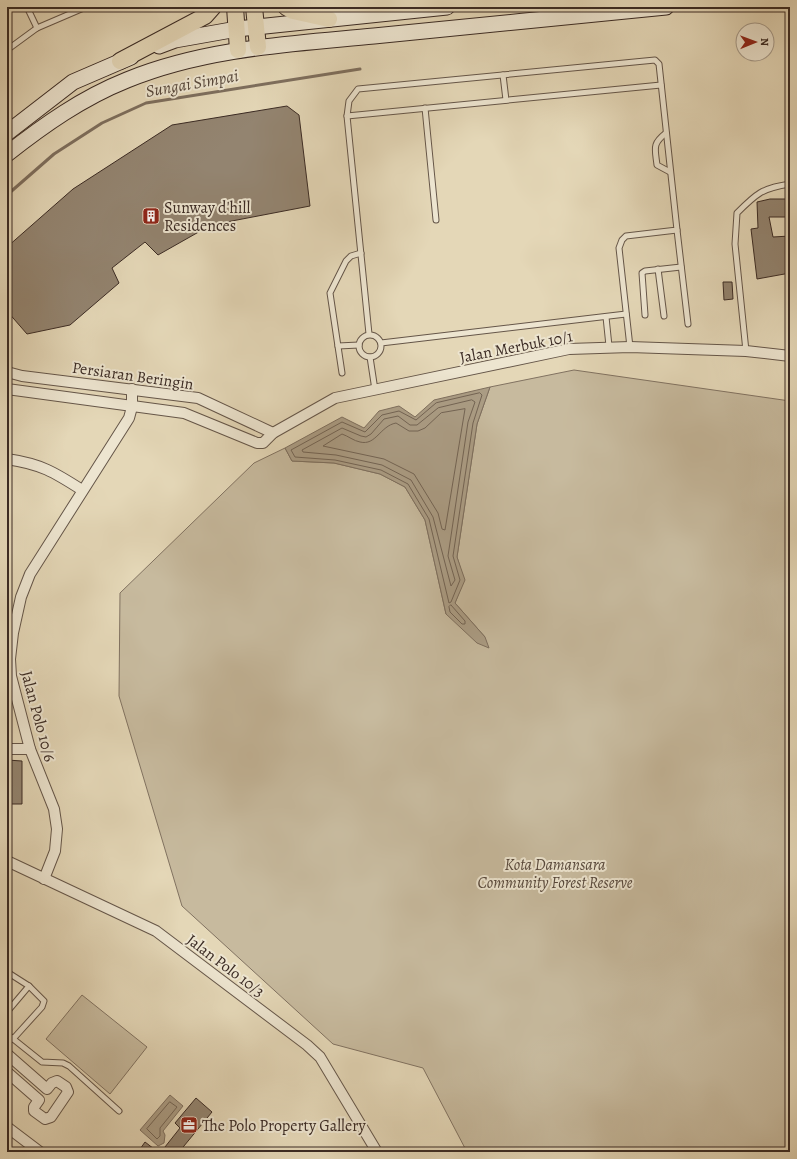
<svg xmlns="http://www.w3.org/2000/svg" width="797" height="1159" viewBox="0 0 797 1159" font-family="Alegreya,serif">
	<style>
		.green { fill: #c7ba9e; stroke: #817261 }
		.water { fill: #ab9d85; stroke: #7e6f5e }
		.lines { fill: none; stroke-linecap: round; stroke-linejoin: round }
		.shore { stroke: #736454; stroke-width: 1 }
		.stream { stroke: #7e6f5e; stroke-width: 3 }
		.building { fill: #938470; stroke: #3b2b24 }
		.service-casing { stroke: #655649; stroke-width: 7 }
		.minor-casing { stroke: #655649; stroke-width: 12 }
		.secondary-casing { stroke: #3b2b24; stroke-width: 17 }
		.primary-casing { stroke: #3b2b24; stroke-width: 18 }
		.service { stroke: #ede5d0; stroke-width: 5 }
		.minor { stroke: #ede5d0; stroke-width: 10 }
		.secondary { stroke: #ede5d0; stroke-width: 15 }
		.primary { stroke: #e4d7b7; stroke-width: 16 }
		.labels { text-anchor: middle; stroke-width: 4; stroke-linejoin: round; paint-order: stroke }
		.poi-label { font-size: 16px; fill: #3b2b24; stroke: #ede5d0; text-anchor: start }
		.street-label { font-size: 16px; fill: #3b2b24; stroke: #ede5d0 }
		.park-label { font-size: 16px; font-style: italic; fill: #57483c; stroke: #ede5d0 }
		.water-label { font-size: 17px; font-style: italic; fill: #57483c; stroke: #ede5d0 }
	</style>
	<rect width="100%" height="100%" fill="#e4d7b7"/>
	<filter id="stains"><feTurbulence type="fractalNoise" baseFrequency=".005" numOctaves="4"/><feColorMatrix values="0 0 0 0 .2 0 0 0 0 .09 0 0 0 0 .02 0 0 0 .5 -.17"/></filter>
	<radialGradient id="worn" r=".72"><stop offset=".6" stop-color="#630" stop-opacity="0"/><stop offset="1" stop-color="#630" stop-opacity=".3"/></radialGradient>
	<!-- green -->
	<g class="green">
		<polygon points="574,370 790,401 790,1152 467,1152 423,1068 333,1044 182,906 119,696 120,593 254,463 285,448 292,461 334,463 380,474 405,487 425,520 446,614 485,637 455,603 464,580 457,557 477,424 490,387"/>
		<polygon points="82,995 147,1047 110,1094 46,1039"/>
	</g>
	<!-- water -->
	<g class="water">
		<polygon points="490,387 477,424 457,557 465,580 455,603 485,637 489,648 477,643 446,614 425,520 405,487 380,474 334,463 292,461 285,448 342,417 364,428 379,411 399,406 415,417 434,400"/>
		<polygon points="170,1095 183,1106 163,1131 165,1135 164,1143 158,1146 140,1130"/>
	</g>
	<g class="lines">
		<!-- shore -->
		<g class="shore">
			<polygon points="480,393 482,395 473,423 453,556 460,580 451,602 449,603 429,519 408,484 381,470 335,460 295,457 291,450 342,422 365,432 382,415 399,411 416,420 436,403"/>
			<polygon points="472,400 475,402 468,422 448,556 455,580 451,586 433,517 411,480 382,465 336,455 303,452 302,450 342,428 361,436 366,437 371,434 384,419 398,416 410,425 417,425 438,408"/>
			<path d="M465,409l-20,121 -3,-1 -4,-16 -24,-39 -30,-15 -61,-13 19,-12c6,2 12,7 18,8 16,4 20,-16 36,-19l13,8h9l7,-3 16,-15z"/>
			<polygon points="451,605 465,621 465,624 462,624 450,612 449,607"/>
			<polygon points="170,1102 177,1107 160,1128 160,1136 157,1139 147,1129"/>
		</g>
		<!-- stream -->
		<polyline class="stream" points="7,195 54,154 102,123 146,103 360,69"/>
	</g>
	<!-- building -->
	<g class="building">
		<polygon points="287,106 299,115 310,206 211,225 158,255 145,242 112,268 119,283 70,325 27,334 7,311 7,247 73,189 172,125"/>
		<polygon points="770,199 790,199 790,217 769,217 773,237 790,236 790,273 757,279 751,229 758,228 757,202"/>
		<polygon points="723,282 732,282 733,299 724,300"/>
		<polygon points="7,760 22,761 22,804 7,804"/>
		<polygon points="196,1098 212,1112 179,1152 161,1152 180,1128 175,1123"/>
		<polygon points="145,1142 158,1152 138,1152"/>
	</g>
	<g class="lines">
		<defs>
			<g id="service">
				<polyline points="27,7 37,28"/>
				<polyline points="7,50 37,28 86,7"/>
				<polyline points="503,75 506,100"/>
				<polyline points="425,108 436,220"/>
				<polyline points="347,116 661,85"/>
				<path d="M666,133c-14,11 -11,15 -9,32l13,7"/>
				<polyline points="677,230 688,324"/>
				<polyline points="658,269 664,316"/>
				<polyline points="645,315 642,273 645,271 681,267"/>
				<polyline points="606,317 609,346"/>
				<polyline points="369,334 347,116 349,101 358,89 655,60 659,64 677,230 626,236 622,240 619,248 630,347"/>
				<circle cx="370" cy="346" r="11"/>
				<polyline points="381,343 626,314"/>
				<polyline points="338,346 359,345"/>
				<path d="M746,351l-11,-107 2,-31c19,-19 25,-25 53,-29"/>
				<polyline points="370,357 375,390"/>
				<polyline points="342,373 330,293 346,261 351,256 361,253"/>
				<polyline points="7,972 29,986 44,1001 42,1007 13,1039"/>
				<polyline points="7,1012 29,986"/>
				<polyline points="7,1034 42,1062 63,1063 69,1066 119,1111"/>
			</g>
			<g id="minor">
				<polyline points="7,372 22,376 198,398 273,433"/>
				<polyline points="7,389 184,413 257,443 263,443 273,433 335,398 569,349 630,347 746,351 790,356"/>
				<path d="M7,459c34,5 47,13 75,31"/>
				<polyline points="7,749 30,749"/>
				<polyline points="7,861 156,931 307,1045 320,1057 377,1152"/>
				<polyline points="44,879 55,851 57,829 54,809 30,749 11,676 10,659 13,633 21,597 30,574 129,418 132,407 132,389"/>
				<polyline points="7,1054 47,1089 52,1083 57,1081 66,1087 68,1092 51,1117 45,1119 34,1111 34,1107 39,1100 7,1072"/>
				<polyline points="7,1127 40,1152"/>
			</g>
			<g id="secondary">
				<polyline points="159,46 175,40 237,29 447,7"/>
				<polyline points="7,133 73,82 131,57"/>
				<path d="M7,154c37,-29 75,-56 120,-74 78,-32 164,-36 247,-44 97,-10 195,-19 292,-29"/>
			</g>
			<g id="primary">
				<polyline points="235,7 238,50"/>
				<polyline points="254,7 258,47"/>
				<polyline points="286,7 293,11 329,19"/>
				<polyline points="120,61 205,16 213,7"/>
			</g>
		</defs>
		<!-- service casing -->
		<use href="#service" class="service-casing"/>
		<!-- minor casing -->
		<use href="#minor" class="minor-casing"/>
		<!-- secondary casing -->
		<use href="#secondary" class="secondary-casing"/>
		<!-- primary casing -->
		<use href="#primary" class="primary-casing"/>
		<!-- service -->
		<use href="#service" class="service"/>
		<!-- minor -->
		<use href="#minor" class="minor"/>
		<!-- secondary -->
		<use href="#secondary" class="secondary"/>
		<!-- primary -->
		<use href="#primary" class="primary"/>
	</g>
	<!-- icons -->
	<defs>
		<symbol id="building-square" viewBox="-11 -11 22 22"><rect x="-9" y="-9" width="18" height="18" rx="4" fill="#8f2418" stroke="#ede5d0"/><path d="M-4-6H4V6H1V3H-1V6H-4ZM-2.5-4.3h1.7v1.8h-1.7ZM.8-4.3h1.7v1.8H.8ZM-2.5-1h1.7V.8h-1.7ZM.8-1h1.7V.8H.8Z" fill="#fff"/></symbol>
		<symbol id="office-square" viewBox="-11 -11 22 22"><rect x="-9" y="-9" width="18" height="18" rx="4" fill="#8f2418" stroke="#ede5d0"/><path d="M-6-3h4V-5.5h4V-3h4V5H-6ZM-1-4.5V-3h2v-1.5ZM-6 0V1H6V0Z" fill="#fff"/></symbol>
	</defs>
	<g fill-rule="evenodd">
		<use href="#building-square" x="141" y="206" width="20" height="20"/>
		<use href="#office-square" x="179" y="1115" width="20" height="20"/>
	</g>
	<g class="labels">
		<!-- poi labels -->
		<g class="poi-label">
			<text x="164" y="213">Sunway d'hill<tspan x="164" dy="18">Residences</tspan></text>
			<text x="202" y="1131">The Polo Property Gallery</text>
		</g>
		<!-- street labels -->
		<g class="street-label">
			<text transform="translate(516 346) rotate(-11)" y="6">Jalan Merbuk 10/1</text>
			<text transform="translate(133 375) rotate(8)" y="6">Persiaran Beringin</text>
			<text transform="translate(39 716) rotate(75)" y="6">Jalan Polo 10/6</text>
			<text transform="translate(226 965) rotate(37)" y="6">Jalan Polo 10/3</text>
		</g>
		<!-- park labels -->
		<g class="park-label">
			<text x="555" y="870">Kota Damansara<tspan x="555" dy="18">Community Forest Reserve</tspan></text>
		</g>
		<!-- water labels -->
		<g class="water-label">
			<text transform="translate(192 83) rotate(-10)" y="6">Sungai Simpai</text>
		</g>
	</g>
	<!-- margin -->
	<rect width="797" height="1159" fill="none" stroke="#e4d7b7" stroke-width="24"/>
	<rect x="8" y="8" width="781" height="1143" fill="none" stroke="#3b2b24" stroke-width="2"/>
	<rect x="12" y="12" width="773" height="1135" fill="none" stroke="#3b2b24"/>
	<!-- north arrow -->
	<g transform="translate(755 42) rotate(89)"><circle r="19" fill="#ede5d0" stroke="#a69b8b"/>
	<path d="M0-3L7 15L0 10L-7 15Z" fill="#8f2418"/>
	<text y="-6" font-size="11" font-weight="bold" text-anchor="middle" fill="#3b2b24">N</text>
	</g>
	<rect width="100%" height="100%" filter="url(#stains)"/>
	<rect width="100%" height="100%" fill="url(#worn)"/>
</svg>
